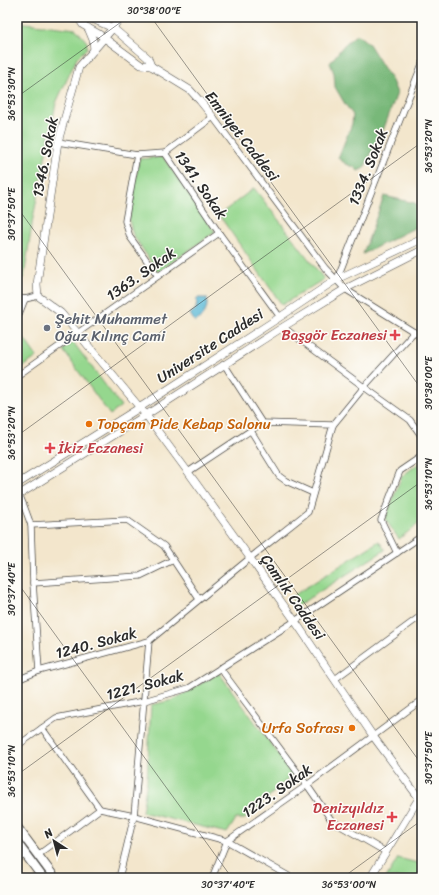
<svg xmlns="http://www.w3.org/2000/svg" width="439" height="895" viewBox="0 0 439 895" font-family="Sriracha,sans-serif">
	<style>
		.green { fill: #95d78e; stroke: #60815c }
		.forest { fill: #78b879; stroke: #527252 }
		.water { fill: #58b8d6; stroke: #427280 }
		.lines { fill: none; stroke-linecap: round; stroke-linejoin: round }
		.minor-casing { stroke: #494743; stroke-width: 7 }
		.tertiary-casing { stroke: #494743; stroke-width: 8 }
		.primary-casing { stroke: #494743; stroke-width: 10 }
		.minor { stroke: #fff; stroke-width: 5.5 }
		.tertiary { stroke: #fff; stroke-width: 7 }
		.primary { stroke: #fff; stroke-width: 8 }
		.ticks { fill: none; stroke: #2b2b2b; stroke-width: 1; stroke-opacity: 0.45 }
		.worship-dot { fill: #6b7280; stroke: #fdfcf7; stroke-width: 1.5 }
		.health-dot { fill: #e0444e; stroke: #fdfcf7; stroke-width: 1.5 }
		.food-dot { fill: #e8710a; stroke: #fdfcf7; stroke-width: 1.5 }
		.labels { text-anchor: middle; stroke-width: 3; stroke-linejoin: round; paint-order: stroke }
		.street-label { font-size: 15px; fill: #2b2b2b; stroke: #fdfcf7 }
		.worship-label { font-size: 15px; fill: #5b616d; stroke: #fdfcf7; text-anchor: start }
		.health-label { font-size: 15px; fill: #be3a42; stroke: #fdfcf7; text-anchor: end }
		.food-label { font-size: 15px; fill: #c56008; stroke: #fdfcf7; text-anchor: start }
		.neatline { fill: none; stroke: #2b2b2b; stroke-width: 1.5 }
		.ticks-label { font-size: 10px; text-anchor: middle; fill: #2b2b2b }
	</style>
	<rect width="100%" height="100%" fill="#fdfcf7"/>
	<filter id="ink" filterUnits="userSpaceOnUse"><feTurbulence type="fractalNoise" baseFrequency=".025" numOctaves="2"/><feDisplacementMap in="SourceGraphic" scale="8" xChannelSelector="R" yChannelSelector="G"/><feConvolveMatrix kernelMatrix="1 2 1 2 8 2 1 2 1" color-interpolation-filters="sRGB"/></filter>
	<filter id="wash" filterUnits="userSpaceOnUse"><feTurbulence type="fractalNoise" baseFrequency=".012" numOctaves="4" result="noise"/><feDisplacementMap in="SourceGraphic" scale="16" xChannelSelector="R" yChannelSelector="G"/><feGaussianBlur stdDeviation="0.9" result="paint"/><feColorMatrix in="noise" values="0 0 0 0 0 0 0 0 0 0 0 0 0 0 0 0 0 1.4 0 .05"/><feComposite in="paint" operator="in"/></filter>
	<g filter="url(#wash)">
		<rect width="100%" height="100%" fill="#f3e6cc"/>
		<!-- green -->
		<g class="green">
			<polygon points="17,22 76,29 87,42 87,48 77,58 56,103 33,218 24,277 17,283"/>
			<polygon points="163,157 215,232 158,272 133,235 129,220 139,159"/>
			<polygon points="254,188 324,279 282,305 219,215"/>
			<polygon points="17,328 37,357 17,371"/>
			<polygon points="73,342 121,406 110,415 63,350"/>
			<polygon points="422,461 422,521 399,539 385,519 402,476"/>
			<polygon points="379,541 385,550 297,606 291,597"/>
			<polygon points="219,673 293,774 245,819 236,819 227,833 142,812 147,780 151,705 173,700"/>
			<polygon points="398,858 422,864 422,878 386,878"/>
		</g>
		<!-- forest -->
		<g class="forest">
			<polygon points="357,34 369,44 392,81 397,93 384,128 364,168 358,171 354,167 346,164 338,158 352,124 353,115 345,104 335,87 334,73 330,63 344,45"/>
			<polygon points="384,196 415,203 422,215 422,224 363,254"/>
		</g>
		<!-- water -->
		<path class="water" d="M197,298h10c1,11 -2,18 -12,24l-5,-8 6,-5z"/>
	</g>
	<g filter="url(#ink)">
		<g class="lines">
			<defs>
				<g id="minor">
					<polyline points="58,142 137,155 165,153 219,233 280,317"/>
					<polyline points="165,153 213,117 325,268 345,289 422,337"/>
					<polyline points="137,155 125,221 130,237 158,276"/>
					<polyline points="337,279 422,64"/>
					<polyline points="17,298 25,299 38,296"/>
					<polyline points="17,319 25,299"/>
					<polyline points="283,327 364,387 410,420 422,437"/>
					<polyline points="224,364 262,423"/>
					<polyline points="17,376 219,233"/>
					<polyline points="251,431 279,476 286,481 313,493"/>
					<polyline points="188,472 262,423 333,425"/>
					<polyline points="19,494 24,506 31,525 33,583 39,671"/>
					<polyline points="31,525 127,520 164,546 199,599"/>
					<polyline points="397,553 381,520 400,471 422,456"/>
					<polyline points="33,583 140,576 173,560"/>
					<polyline points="220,668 307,785 332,821 386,852"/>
					<polyline points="335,679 422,615"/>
					<polyline points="17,680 39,671 149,641 250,558 308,512 333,425 364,387 414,332"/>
					<polyline points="42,728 100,809"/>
					<polyline points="17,746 56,718 144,701 189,688 295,621 422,536"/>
					<polyline points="38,855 100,809 134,816 227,841 292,878"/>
					<polyline points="17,860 25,854"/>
					<polyline points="119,878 134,816 149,641"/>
					<polyline points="212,878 227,841 307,785 422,700"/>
				</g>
				<g id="tertiary">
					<polyline points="62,17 79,19 83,18"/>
					<polyline points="88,17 113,28 148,58 151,66 190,90 200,101 213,117"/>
					<polyline points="120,17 113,28 79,67 58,142 37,284 38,296 61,313 146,415 188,472 250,558 295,621 373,736 419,798 422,804"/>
					<polyline points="79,19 83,25 99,34 141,65 151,66"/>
					<polyline points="88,28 93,40 94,50"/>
					<polyline points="17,484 139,408 280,317 337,279 422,239"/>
					<polyline points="17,496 146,415 283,327 345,289 422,250"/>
					<polyline points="370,878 419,798 422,796"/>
				</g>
				<g id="primary">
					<polyline points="17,827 55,878"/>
					<polyline points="17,843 43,878"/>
				</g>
			</defs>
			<!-- minor casing -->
			<use href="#minor" class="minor-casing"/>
			<!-- tertiary casing -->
			<use href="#tertiary" class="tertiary-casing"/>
			<!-- primary casing -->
			<use href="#primary" class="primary-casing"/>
			<!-- minor -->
			<use href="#minor" class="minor"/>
			<!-- tertiary -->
			<use href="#tertiary" class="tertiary"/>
			<!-- primary -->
			<use href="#primary" class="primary"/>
		</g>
	</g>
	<!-- ticks -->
	<path class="ticks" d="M151,17l271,373M17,97l111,-80M17,207l405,558M17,436l405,-294M17,582l215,296M17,775l405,-294M342,878l80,-58"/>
	<!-- markers -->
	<circle class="worship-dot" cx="47" cy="328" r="4"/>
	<g class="health-dot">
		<path d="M393 329h4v4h4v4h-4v4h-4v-4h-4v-4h4z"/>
		<path d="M48 442h4v4h4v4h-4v4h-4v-4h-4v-4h4z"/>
		<path d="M390 811h4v4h4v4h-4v4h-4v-4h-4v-4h4z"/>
	</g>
	<g class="food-dot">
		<circle cx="89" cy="424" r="4"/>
		<circle cx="352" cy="728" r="4"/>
	</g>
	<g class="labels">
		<!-- street labels -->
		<g class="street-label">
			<text transform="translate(242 136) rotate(52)" y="5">Emniyet Caddesi</text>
			<text transform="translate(45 157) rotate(-79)" y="5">1346. Sokak</text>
			<text transform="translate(368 167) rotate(-68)" y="5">1334. Sokak</text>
			<text transform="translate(201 185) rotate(55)" y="5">1341. Sokak</text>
			<text transform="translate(141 274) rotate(-35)" y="5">1363. Sokak</text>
			<text transform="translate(210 346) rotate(-33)" y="5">Universite Caddesi</text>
			<text transform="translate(293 597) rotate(55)" y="5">Çamlık Caddesi</text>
			<text transform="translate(96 643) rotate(-15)" y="5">1240. Sokak</text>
			<text transform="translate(145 685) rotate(-15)" y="5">1221. Sokak</text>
			<text transform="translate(277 791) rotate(-35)" y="5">1223. Sokak</text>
		</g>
		<!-- worship labels -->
		<g class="worship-label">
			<text x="55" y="324">Şehit Muhammet<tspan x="55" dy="17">Oğuz Kılınç Cami</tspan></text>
		</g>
		<!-- health labels -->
		<g class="health-label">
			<text x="387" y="340">Başgör Eczanesi</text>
			<text x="58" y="453" text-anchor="start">İkiz Eczanesi</text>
			<text x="384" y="813">Denizyıldız<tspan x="384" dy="17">Eczanesi</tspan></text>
		</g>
		<!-- food labels -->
		<g class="food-label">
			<text x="97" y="429">Topçam Pide Kebap Salonu</text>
			<text x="344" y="733" text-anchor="end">Urfa Sofrası</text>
		</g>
	</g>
	<!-- margin -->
	<rect width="439" height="895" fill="none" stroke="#fdfcf7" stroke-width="44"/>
	<!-- north arrow -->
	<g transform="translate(54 841) rotate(324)" stroke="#fdfcf7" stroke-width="3" paint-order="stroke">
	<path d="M0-3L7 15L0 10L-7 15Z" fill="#2b2b2b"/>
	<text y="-6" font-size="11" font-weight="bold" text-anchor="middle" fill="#2b2b2b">N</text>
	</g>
	<rect x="22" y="22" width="395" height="851" class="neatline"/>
	<g class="ticks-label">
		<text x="154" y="14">30°38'00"E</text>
		<text transform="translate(11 94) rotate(-90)" y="4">36°53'30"N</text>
		<text transform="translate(428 146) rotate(-90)" y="4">36°53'20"N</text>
		<text transform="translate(11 214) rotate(-90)" y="4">30°37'50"E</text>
		<text transform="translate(428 383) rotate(-90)" y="4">30°38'00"E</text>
		<text transform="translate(11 433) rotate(-90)" y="4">36°53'20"N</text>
		<text transform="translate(428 484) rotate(-90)" y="4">36°53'10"N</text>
		<text transform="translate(11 589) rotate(-90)" y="4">30°37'40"E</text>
		<text transform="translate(428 758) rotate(-90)" y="4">30°37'50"E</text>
		<text transform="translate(11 771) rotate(-90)" y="4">36°53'10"N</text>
		<text x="228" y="888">30°37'40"E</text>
		<text x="349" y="888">36°53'00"N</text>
	</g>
</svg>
